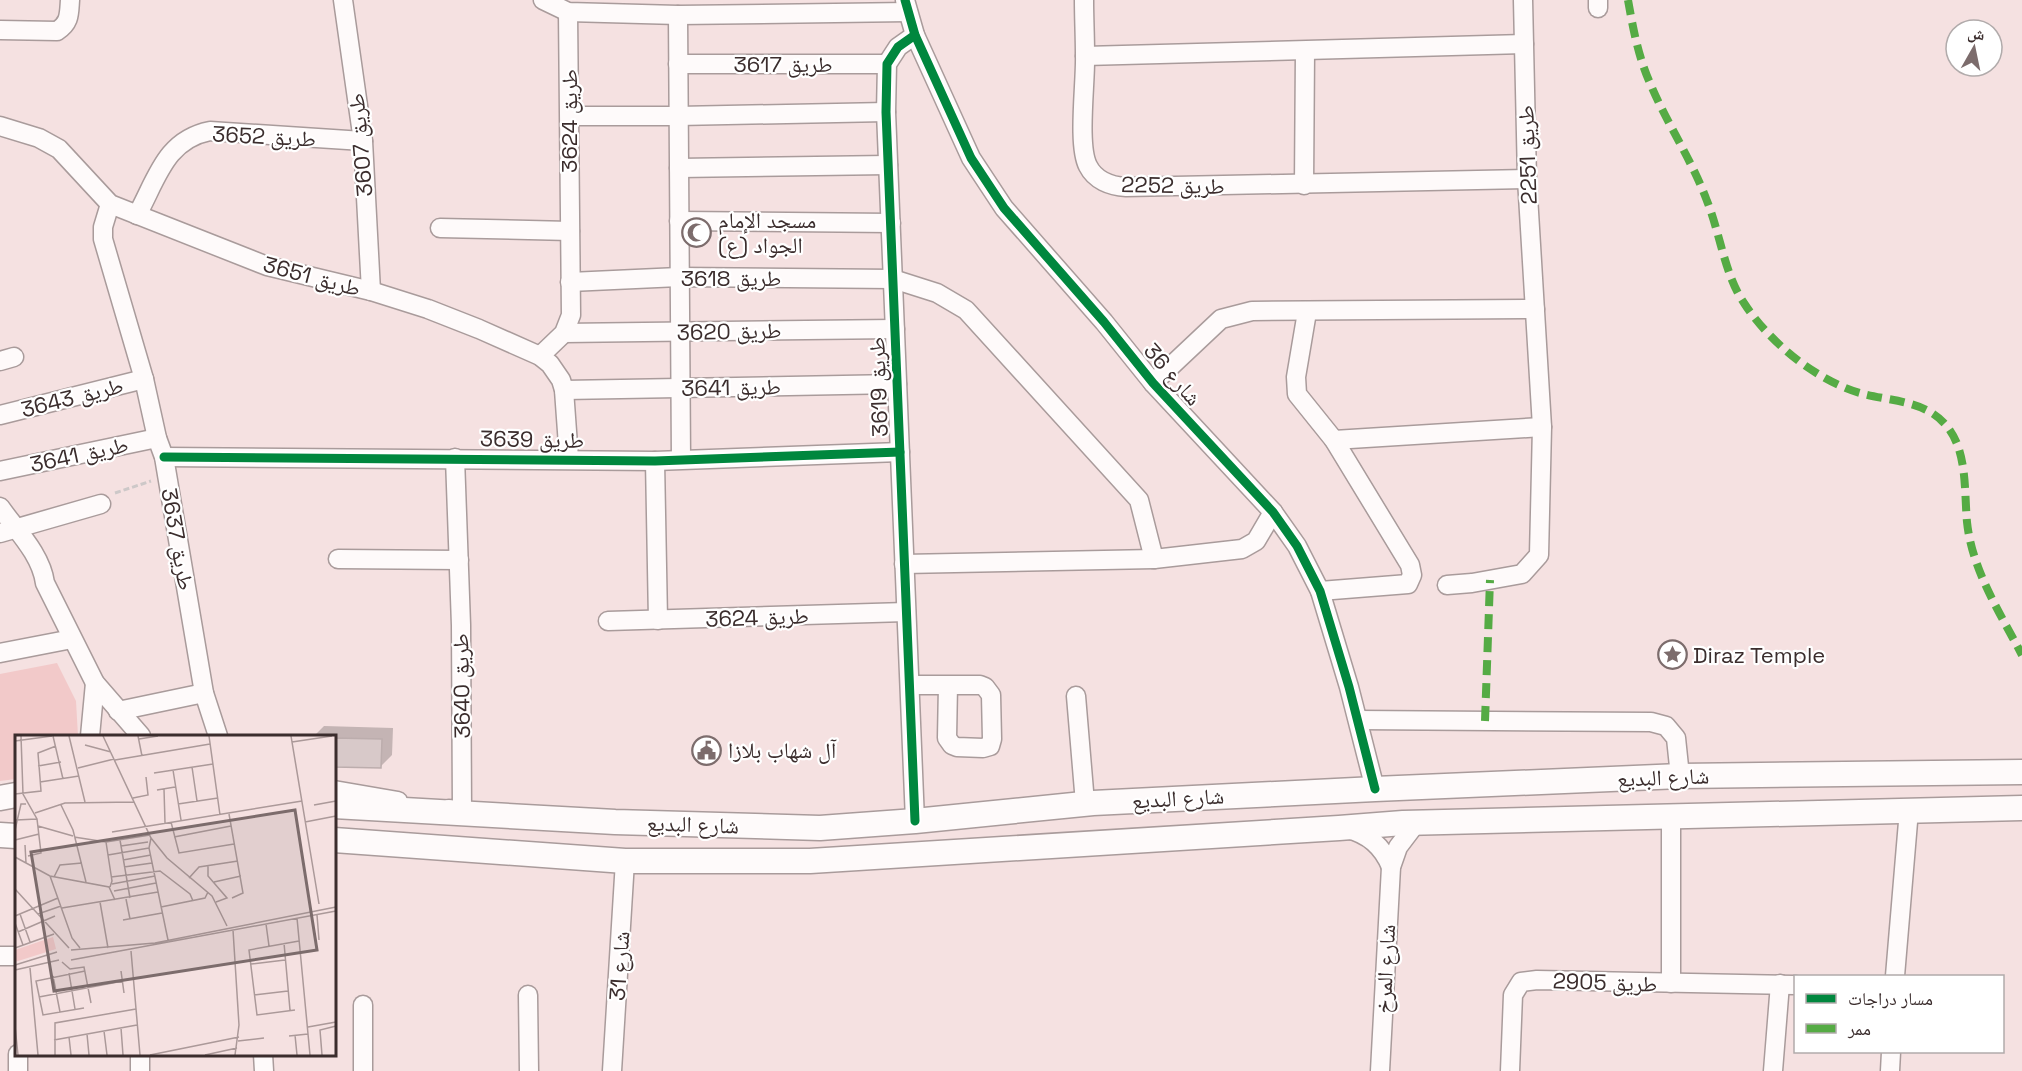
<svg xmlns="http://www.w3.org/2000/svg" width="2022" height="1071" viewBox="0 0 2022 1071" font-family="'Space Grotesk','Noto Naskh Arabic',sans-serif">
	<style>
		.green { fill: #f2c9c9 }
		.shadow { fill: #0003 }
		.building { fill: #d8c9c9; stroke: #bcadad; stroke-width: 1.5 }
		.lines { fill: none; stroke-linecap: round; stroke-linejoin: round }
		.minor-casing { stroke: #a99b9b; stroke-width: 21 }
		.major-casing { stroke: #a99b9b; stroke-width: 27 }
		.path { stroke: #cdc8c8; stroke-width: 3; stroke-dasharray: 6 3; stroke-linecap: butt }
		.minor { stroke: #fefafa; stroke-width: 18 }
		.major { stroke: #fefafa; stroke-width: 24 }
		.quiet { stroke: #55ab44; stroke-width: 8; stroke-dasharray: 15 8; stroke-linecap: butt }
		.cycleway-casing { stroke: #fff; stroke-width: 13 }
		.cycleway { stroke: #00873e; stroke-width: 9 }
		.labels { text-anchor: middle; stroke-width: 4.5; stroke-linejoin: round; paint-order: stroke }
		.street-label { font-size: 22px; fill: #3b2d2d; stroke: #fff }
		.poi-label { font-size: 22px; fill: #3b2d2d; stroke: #fff; text-anchor: start }
		.inset-road { fill: none; stroke: #ab9999; stroke-width: 1.5 }
		.view { fill: #7c6c6c; fill-opacity: 0.15; stroke: #7c6c6c; stroke-width: 3 }
		.inset-edge { fill: none; stroke: #3b2d2d; stroke-width: 3 }
	</style>
	<rect width="100%" height="100%" fill="#f5e1e1"/>
	<!-- green -->
	<polygon class="green" points="57,663 76,701 78,736 16,736 16,779 0,781 0,674"/>
	<!-- shadow -->
	<polygon class="shadow" points="324,726 393,728 392,755 380,767 334,765 334,736 314,736"/>
	<!-- building -->
	<polygon class="building" points="334,738 382,739 381,768 334,767"/>
	<g class="lines">
		<defs>
			<g id="minor">
				<polyline points="343,0 363,141 371,291"/>
				<polyline points="543,0 568,12 678,15 908,12"/>
				<polyline points="905,0 915,35 971,158 1004,208 1104,322 1153,383 1273,512 1297,546 1320,591 1349,687 1375,789"/>
				<path d="M1084,0c0,18 1,37 1,55 1,26 -8,90 3,111 7,14 22,20 38,21l401,-8"/>
				<polyline points="1598,0 1598,8"/>
				<polyline points="678,15 681,459"/>
				<path d="M0,30l57,1c13,-8 12,-17 13,-31"/>
				<polyline points="1085,56 1524,44"/>
				<polyline points="678,64 887,64"/>
				<polyline points="570,116 678,116 886,112"/>
				<polyline points="0,126 39,138 59,149 110,204 267,266 371,291 428,309 479,329 540,356 550,364 561,380 564,390 569,459"/>
				<polyline points="679,168 888,165"/>
				<polyline points="1304,185 1305,51"/>
				<polyline points="110,204 103,227 103,239 144,379 157,438 164,457 204,693 218,736"/>
				<path d="M137,215c20,-36 28,-75 73,-84l153,10"/>
				<polyline points="679,221 891,223"/>
				<polyline points="440,228 570,231"/>
				<polyline points="570,282 679,277 893,279 937,293 966,310 1139,500 1154,559"/>
				<polyline points="1307,312 1296,377 1297,394 1334,440 1410,565 1412,575 1408,584 1320,591"/>
				<polyline points="564,333 895,329"/>
				<polyline points="540,356 564,333 571,315 568,12"/>
				<polyline points="0,361 14,357"/>
				<polyline points="1153,383 1221,319 1252,311 1535,309"/>
				<polyline points="564,390 897,384"/>
				<polyline points="0,415 144,379"/>
				<polyline points="1334,440 1542,427"/>
				<polyline points="164,457 655,461 900,452"/>
				<polyline points="655,461 658,620"/>
				<polyline points="0,471 157,438"/>
				<path d="M0,507c16,23 41,47 45,76l50,100 46,53"/>
				<polyline points="0,533 101,504"/>
				<polyline points="338,559 459,560"/>
				<polyline points="904,564 1154,559 1242,549 1256,541 1273,512"/>
				<polyline points="1447,585 1472,583 1522,574 1539,555 1542,427 1527,179 1523,0"/>
				<polyline points="608,621 906,612"/>
				<polyline points="0,653 72,639"/>
				<polyline points="910,685 980,685 985,687 991,695 992,739 990,746 983,748 957,747 952,745 947,738 948,685"/>
				<polyline points="1076,696 1085,803"/>
				<polyline points="118,711 204,693"/>
				<polyline points="1358,720 1651,722 1666,726 1676,738 1680,776"/>
				<polyline points="90,736 95,683"/>
				<polyline points="334,790 398,801"/>
				<polyline points="449,809 462,812 461,625 455,458"/>
				<polyline points="1671,817 1671,983"/>
				<polyline points="915,821 886,112 887,64 898,47 915,35"/>
				<path d="M1347,829c22,5 36,18 44,38"/>
				<polyline points="0,956 16,956"/>
				<polyline points="1895,976 1909,810"/>
				<polyline points="528,995 529,1071"/>
				<polyline points="363,1005 363,1071"/>
				<polyline points="18,1054 18,1071"/>
				<polyline points="263,1054 264,1071"/>
				<polyline points="140,1071 140,1054"/>
				<polyline points="612,1071 625,861"/>
				<polyline points="1380,1071 1391,867 1398,847 1417,822"/>
				<polyline points="1510,1071 1513,995 1521,982 1537,980 1796,985"/>
				<polyline points="1773,1071 1780,984"/>
				<polyline points="1890,1071 1891,1052"/>
			</g>
			<g id="major">
				<polyline points="0,798 16,795"/>
				<polyline points="334,806 615,822 820,828 915,821 1093,803 1375,789 1680,776 2022,772"/>
				<polyline points="0,835 16,836"/>
				<polyline points="334,840 625,861 810,861 1339,828 1403,823 2022,808"/>
			</g>
		</defs>
		<!-- minor casing -->
		<use href="#minor" class="minor-casing"/>
		<!-- major casing -->
		<use href="#major" class="major-casing"/>
		<!-- path -->
		<polyline class="path" points="115,493 151,481"/>
		<!-- minor -->
		<use href="#minor" class="minor"/>
		<!-- major -->
		<use href="#major" class="major"/>
		<!-- quiet -->
		<g class="quiet">
			<path d="M1628,0c5,28 10,56 22,83 17,41 42,77 57,118 13,32 18,75 37,102 14,22 35,43 56,59 18,13 39,25 60,31 28,8 63,7 84,30 24,25 20,67 23,99 5,48 33,91 55,133"/>
			<polyline points="1485,721 1490,580"/>
		</g>
		<defs>
			<g id="cycleway">
				<polyline points="905,0 915,35 971,158 1004,208 1104,322 1153,383 1273,512 1297,546 1320,591 1349,687 1375,789"/>
				<polyline points="164,457 655,461 900,452"/>
				<polyline points="915,821 886,112 887,64 898,47 915,35"/>
			</g>
		</defs>
		<!-- cycleway casing -->
		<use href="#cycleway" class="cycleway-casing"/>
		<!-- cycleway -->
		<use href="#cycleway" class="cycleway"/>
	</g>
	<!-- icons -->
	<defs>
		<symbol id="mosque-ring" viewBox="-11 -11 22 22"><circle r="9.5" fill="#fff" stroke="#7c6c6c" stroke-width="1.5"/><path d="M3.5-4.9A6 6 0 1 0 3.5 4.9A5 5 0 1 1 3.5-4.9Z" fill="#7c6c6c"/></symbol>
		<symbol id="sight-ring" viewBox="-11 -11 22 22"><circle r="9.5" fill="#fff" stroke="#7c6c6c" stroke-width="1.5"/><path d="M0-6L1.8-2.2L6-1.7L2.9 1.2L3.7 5.4L0 3.3L-3.7 5.4L-2.9 1.2L-6-1.7L-1.8-2.2Z" fill="#7c6c6c"/></symbol>
		<symbol id="civic-ring" viewBox="-11 -11 22 22"><circle r="9.5" fill="#fff" stroke="#7c6c6c" stroke-width="1.5"/><path d="M-.6-6.5H3V-4.5H.6V-3L4-1V1h2V6H-6V1h2V-1L-.6-3ZM-1.2 2.5V6h2.4V2.5Z" fill="#7c6c6c"/></symbol>
	</defs>
	<g fill-rule="evenodd">
		<use href="#mosque-ring" x="680" y="216" width="33" height="33"/>
		<use href="#sight-ring" x="1656" y="638" width="33" height="33"/>
		<use href="#civic-ring" x="690" y="734" width="33" height="33"/>
	</g>
	<g class="labels">
		<!-- street labels -->
		<g class="street-label">
			<text x="783" y="72">طريق 3617</text>
			<text transform="translate(569 121) rotate(-90)" y="8">طريق 3624</text>
			<text transform="translate(264 136) rotate(3)" y="8">طريق 3652</text>
			<text transform="translate(360 145) rotate(-95)" y="8">طريق 3607</text>
			<text transform="translate(1527 155) rotate(-92)" y="8">طريق 2251</text>
			<text transform="translate(1173 185) rotate(1)" y="8">طريق 2252</text>
			<text transform="translate(312 276) rotate(15)" y="8">طريق 3651</text>
			<text x="731" y="286">طريق 3618</text>
			<text transform="translate(729 331) rotate(-1)" y="8">طريق 3620</text>
			<text transform="translate(1173 374) rotate(49)" y="8">شارع 36</text>
			<text transform="translate(731 387) rotate(-1)" y="8">طريق 3641</text>
			<text transform="translate(878 387) rotate(-92)" y="8">طريق 3619</text>
			<text transform="translate(72 397) rotate(-14)" y="8">طريق 3643</text>
			<text transform="translate(532 439) rotate(1)" y="8">طريق 3639</text>
			<text transform="translate(79 454) rotate(-12)" y="8">طريق 3641</text>
			<text transform="translate(178 539) rotate(80)" y="8">طريق 3637</text>
			<text transform="translate(757 617) rotate(-2)" y="8">طريق 3624</text>
			<text transform="translate(461 686) rotate(-91)" y="8">طريق 3640</text>
			<text transform="translate(1663 777) rotate(-2)" y="8">شارع البديع</text>
			<text transform="translate(1178 798) rotate(-3)" y="8">شارع البديع</text>
			<text transform="translate(693 824) rotate(2)" y="8">شارع البديع</text>
			<text transform="translate(619 966) rotate(-86)" y="8">شارع 31</text>
			<text transform="translate(1385 969) rotate(-87)" y="8">شارع المرخ</text>
			<text transform="translate(1605 982) rotate(2)" y="8">طريق 2905</text>
		</g>
		<!-- poi labels -->
		<g class="poi-label">
			<text x="718" y="228">مسجد الإمام<tspan x="718" dy="25">الجواد (ع)</tspan></text>
			<text x="1693" y="663">Diraz Temple</text>
			<text x="728" y="758">آل شهاب بلازا</text>
		</g>
	</g>
	<!-- overview -->
	<g transform="translate(15 735)">
		<rect width="321" height="321" fill="#f5e1e1"/>
		<path d="M38,202l3,12 -41,13v-12z" fill="#f2c9c9"/>
		<path class="inset-road" d="M6,1l2,58 14,25 4,34 -13,3M38,1l10,43M54,1l16,66M88,1l48,102 16,20 45,38 15,30M123,1l4,20M194,1l11,79M276,1l28,168M124,4l19,-3M0,6l37,-5M277,7l40,-6M70,10l26,7M100,25l95,-16M23,31l23,-4M177,32l5,34M63,33l36,-9M158,35l8,50M139,38l59,-9M25,47l39,-6M149,54l1,34M142,55l18,-3M0,59l26,-3 -3,-38 18,-7M118,63l15,-3 -2,-18M163,69l40,-6M46,70l12,25 13,52M299,70l22,-4M20,78l30,-10 69,-1M214,79l14,79 -11,5M1,85l21,-1M156,87l8,31 55,-9M290,87l31,-6M23,91l35,10M0,95l6,-26h5M97,97l190,-31M59,102l32,5 44,-7M159,102l57,-11M136,103l-2,10 19,92M0,105l24,-6M105,105l10,58M91,107l6,39 -2,6M10,110l1,18M106,111l27,-4M93,120l41,-7M0,122l35,19 59,11 6,13M108,125l28,-5M193,131v10l19,22 -11,4M109,132l28,-4M35,141l22,62 8,10M39,142l6,-12 22,-2M96,142l49,-6 30,23 3,7M174,143l10,-11 39,-6M199,147l27,-6M97,149l43,-8M0,154l54,59M99,156l42,-8M111,164l4,20M85,167l8,46M146,172l44,-9 3,-6M47,173l96,-16M5,179l10,28M23,179l23,-8M302,180l2,25M0,181l43,-18M282,183l13,137M108,185l39,-7M0,188l8,22M251,189l3,22M218,195l6,95 -4,30M3,197l37,-16M269,208l6,67M0,213l39,-14M56,215l84,-7 181,-36M116,216l9,104M56,225l265,-49M47,227l8,7 14,-2 7,36M236,229l34,-4M0,230l42,-13M15,233l8,87M0,235l44,-10M106,236l3,22M54,238l6,36M38,241l7,36M239,260l34,-4M24,262l84,-16M69,273l-41,7 -7,-34 49,-10M280,275l-38,5 -8,-65 50,-9M0,291l3,29M293,292l28,-5M106,293l2,27M89,296l3,24M72,299l2,21M280,300l2,20M274,301l19,-2M54,302l2,18M39,305l83,-15M223,306l26,-3M40,320v-32l81,-14M135,320l89,-18M190,320l32,-7M307,320l-2,-25 16,-4"/>
		<path class="view" d="M280,75l22,140 -263,41 -23,-139z"/>
		<rect width="321" height="321" class="inset-edge"/>
	</g>
	<!-- legend -->
	<rect x="1794" y="975" width="210" height="78" fill="#ffffff" stroke="#b1abab" stroke-width="1.5"/>
	<rect x="1806" y="994" width="30" height="9" fill="#00873e" stroke="#b1abab" stroke-width="1.5"/>
	<text x="1848" y="1005" font-size="18" fill="#3b2d2d">مسار دراجات</text>
	<rect x="1806" y="1024" width="30" height="9" fill="#55ab44" stroke="#b1abab" stroke-width="1.5"/>
	<text x="1848" y="1035" font-size="18" fill="#3b2d2d">ممر</text>
	<!-- north arrow -->
	<g transform="translate(1974 48) rotate(9)"><circle r="28" fill="#ffffff" stroke="#b1abab" stroke-width="1.5"/>
	<path d="M0-4.5L10 22L0 15L-10 22Z" fill="#7c6c6c"/>
	<text y="-9" font-size="16" font-weight="bold" text-anchor="middle" fill="#3b2d2d">ش</text>
	</g>
</svg>
